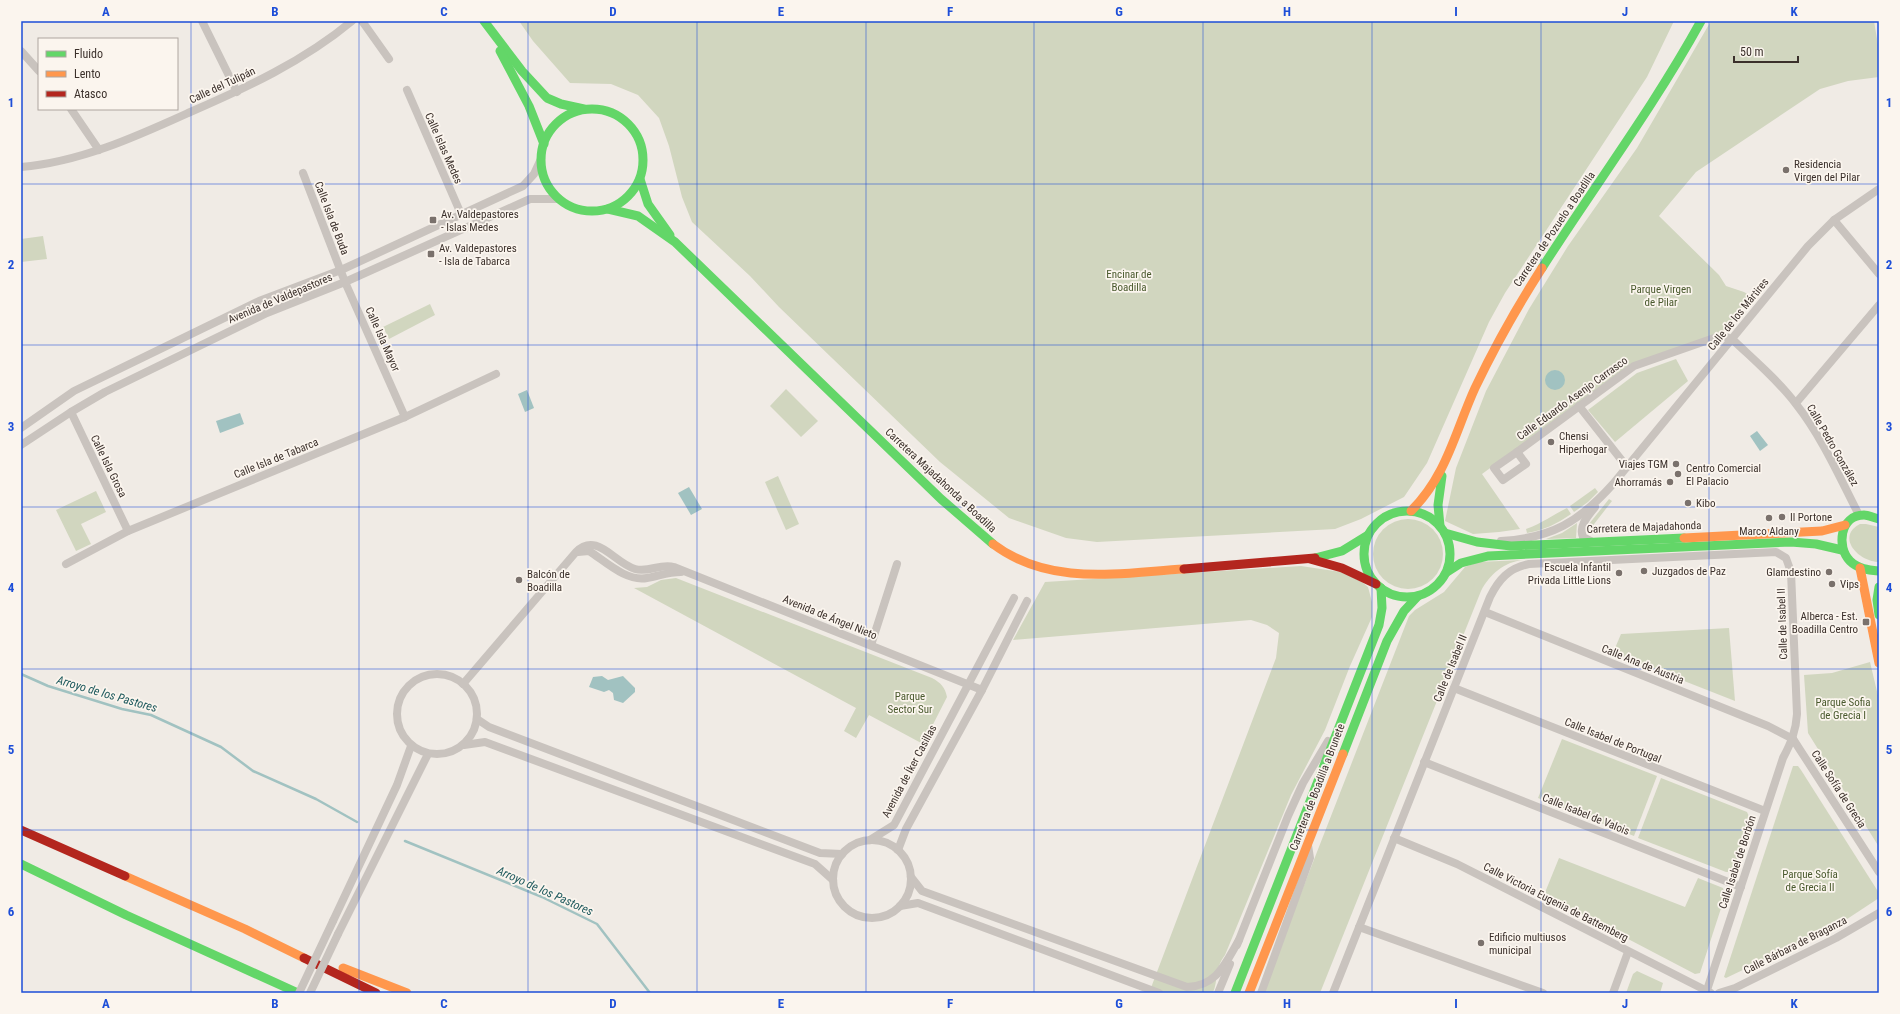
<svg xmlns="http://www.w3.org/2000/svg" width="1900" height="1014" viewBox="0 0 1900 1014" font-family="'Roboto Condensed',sans-serif">
	<style>
		.green { fill: #d1d6bf }
		.water { fill: #a1c2c1 }
		.lines { fill: none; stroke-linecap: round; stroke-linejoin: round }
		.stream { stroke: #a1c2c1; stroke-width: 2.5 }
		.street { stroke: #c9c3be; stroke-width: 8 }
		.fast { stroke: #63d668; stroke-width: 9 }
		.slow { stroke: #ff974d; stroke-width: 9 }
		.jam { stroke: #b3261e; stroke-width: 9 }
		.street-bridge { stroke: #c9c3be; stroke-width: 8 }
		.grid { fill: none; stroke: #1d4ed8; stroke-width: 1; stroke-opacity: 0.55 }
		.poi-dot { fill: #7a716c; stroke: #fbf5ee; stroke-width: 1.5 }
		.labels { text-anchor: middle; stroke-width: 3.5; stroke-linejoin: round; paint-order: stroke }
		.street-label { font-size: 11px; fill: #3b302b; stroke: #fbf5ee }
		.poi-label { font-size: 11px; fill: #3b302b; stroke: #fbf5ee; text-anchor: start }
		.park-label { font-size: 11px; fill: #4a5a2e; stroke: #fbf5ee }
		.water-label { font-size: 12px; font-style: italic; fill: #1f5a5e; stroke: #fbf5ee }
		.neatline { fill: none; stroke: #1d4ed8; stroke-width: 1.5 }
		.grid-label { font-size: 13px; text-anchor: middle; font-weight: bold; fill: #1d4ed8 }
	</style>
	<rect width="100%" height="100%" fill="#f0ebe5"/>
	<!-- green -->
	<g class="green">
		<polygon points="519,21 1674,21 1647,77 1505,293 1489,322 1427,463 1404,497 1361,519 1335,529 1097,542 1066,538 1009,518 940,462 779,307 750,276 692,222 682,197 669,146 659,118 638,95 611,84 570,83 533,41"/>
		<polygon points="1711,21 1874,21 1879,51 1879,77 1848,81 1820,89 1696,172 1659,216 1719,275 1726,286 1744,292 1751,296 1721,334 1633,363 1482,474 1520,529 1499,532 1473,534 1445,521 1456,468 1486,391 1529,309 1568,246 1637,148"/>
		<polygon points="43,236 47,259 21,262 21,239"/>
		<polygon points="430,304 435,315 389,339 383,327"/>
		<polygon points="1676,359 1688,381 1615,442 1588,410 1637,373"/>
		<polygon points="786,389 818,421 801,437 770,406"/>
		<polygon points="778,476 799,524 786,530 765,482"/>
		<polygon points="1595,488 1598,492 1588,502 1574,512 1570,506"/>
		<polygon points="96,491 106,512 81,524 91,544 76,551 56,510"/>
		<polygon points="1609,499 1612,501 1591,528 1593,531 1605,531 1605,534 1591,534 1588,529 1589,524"/>
		<path d="M1567,508l4,6c-14,10 -27,16 -44,19l-1,-4c17,-6 26,-14 41,-21z"/>
		<circle cx="1408" cy="554" r="35"/>
		<polygon points="1577,523 1576,538 1546,539 1562,533"/>
		<path d="M1860,524h6l13,3v35c-20,0 -44,-25 -19,-38z"/>
		<path d="M1523,560c-19,2 -33,14 -42,31l-161,402h-58l147,-377 6,-6 29,-18 21,-25 13,-5z"/>
		<path d="M1301,566l40,6 21,10 6,5 4,15v15l-22,49 -25,64 -34,65 -66,160c-11,15 -6,22 -12,38h-64l127,-335 3,-25 -12,-8 -16,-5 -238,20 32,-58z"/>
		<path d="M676,578l256,100c9,5 13,9 15,19l-24,47 -54,-29 -13,23 -12,-7 12,-23 -222,-120 13,-1 14,-7z"/>
		<polygon points="1729,628 1735,701 1613,653 1621,634"/>
		<polygon points="1870,662 1879,700 1879,847 1808,733 1804,675 1832,673"/>
		<polygon points="1562,739 1657,776 1634,836 1538,798"/>
		<polygon points="1793,766 1798,766 1801,770 1879,893 1879,898 1841,923 1726,978 1724,977"/>
		<polygon points="1661,778 1747,812 1750,819 1735,866 1731,872 1726,872 1638,838"/>
		<polygon points="1559,858 1685,907 1698,878 1723,888 1725,896 1700,973 1695,974 1544,895"/>
		<polygon points="1637,971 1663,983 1660,993 1626,993 1633,974"/>
	</g>
	<!-- water -->
	<g class="water">
		<circle cx="1555" cy="380" r="10"/>
		<polygon points="527,390 534,408 525,412 518,394"/>
		<polygon points="240,413 244,424 220,433 216,421"/>
		<polygon points="1757,431 1768,445 1760,451 1750,436"/>
		<polygon points="689,487 702,509 691,515 678,493"/>
		<polygon points="602,676 608,680 623,676 635,688 635,692 623,703 614,700 613,693 609,690 604,692 589,687 593,677"/>
	</g>
	<g class="lines">
		<!-- stream -->
		<g class="stream">
			<polyline points="21,674 48,686 122,709 151,715 221,747 253,771 316,799 357,822"/>
			<polyline points="405,841 542,897 597,924 650,993"/>
		</g>
		<!-- street -->
		<g class="street">
			<polyline points="202,21 237,92"/>
			<polyline points="362,21 389,59"/>
			<polyline points="21,51 39,71"/>
			<polyline points="407,90 461,214"/>
			<polyline points="71,109 99,150"/>
			<path d="M21,167c59,-5 114,-30 167,-54 58,-25 116,-52 164,-92"/>
			<polyline points="303,173 345,282 405,417"/>
			<polyline points="1834,220 1879,274"/>
			<polyline points="1796,403 1879,305"/>
			<polyline points="1579,406 1627,467"/>
			<polyline points="71,412 128,531"/>
			<polyline points="21,428 74,391 259,301 341,270 523,186 534,174 541,159"/>
			<polyline points="21,445 71,412 105,392 267,313 345,282 530,199 559,199"/>
			<path d="M1517,452l117,-86 83,-29 6,-1 9,3c22,21 46,41 64,65 26,33 44,74 63,111"/>
			<polygon points="1517,452 1526,464 1503,480 1494,468"/>
			<path d="M1501,541c51,-3 78,-19 112,-57l195,-238 26,-26 45,-31"/>
			<path d="M1591,541l-8,-4c-5,-11 6,-22 12,-30"/>
			<path d="M578,552l11,-1c16,10 37,31 58,27 12,-2 21,-6 34,-6"/>
			<polyline points="66,564 128,531 405,417 496,374"/>
			<polyline points="1485,612 1768,726 1793,739"/>
			<polyline points="871,645 897,564"/>
			<circle cx="437" cy="714" r="40"/>
			<path d="M463,684l113,-132c21,-21 38,11 59,17 14,4 25,-6 39,-2l308,123"/>
			<polyline points="1454,688 1765,811"/>
			<polyline points="477,719 489,727 820,853 842,854"/>
			<polyline points="1793,739 1879,872"/>
			<polyline points="464,745 485,742 815,864 833,880"/>
			<polyline points="1424,762 1741,887"/>
			<polyline points="1394,838 1457,864 1711,993"/>
			<polyline points="870,840 894,825 1014,598"/>
			<circle cx="872" cy="879" r="39"/>
			<polyline points="898,850 906,829 982,690 1027,601"/>
			<path d="M911,877l11,14 265,96c30,-1 38,-23 52,-47"/>
			<polyline points="900,906 918,903 1159,993"/>
			<polyline points="333,921 397,785 411,746"/>
			<polyline points="1359,927 1543,993"/>
			<polyline points="338,934 428,754"/>
			<polyline points="1237,945 1288,816 1303,783 1328,741"/>
			<polyline points="1218,993 1230,964"/>
			<polyline points="1261,993 1310,858 1308,845"/>
			<path d="M1333,993l157,-396c9,-18 19,-29 39,-33l247,-12 10,6 5,14 6,142c-1,17 -6,29 -14,44l-77,235"/>
			<polyline points="1613,993 1628,952"/>
			<polyline points="1719,993 1735,988 1836,938 1879,913"/>
		</g>
		<!-- fast -->
		<g class="fast">
			<polyline points="484,21 522,71 547,98 561,104 584,109"/>
			<polyline points="500,51 529,106 544,144"/>
			<circle cx="592" cy="160" r="51"/>
			<polyline points="640,179 648,204 670,235"/>
			<polyline points="608,209 638,216 675,242 941,499 993,544"/>
			<path d="M1542,268c53,-83 111,-160 159,-247"/>
			<circle cx="1407" cy="554" r="43"/>
			<path d="M1879,519c-5,-1 -11,-4 -15,-4 -24,0 -28,32 -14,46 8,8 19,9 29,10"/>
			<polyline points="1440,526 1438,505 1442,476"/>
			<polyline points="1445,533 1477,542 1511,546 1684,538"/>
			<polyline points="1315,558 1342,551 1368,535"/>
			<polyline points="1447,572 1461,563 1488,556 1791,542 1816,544 1842,550"/>
			<polyline points="1879,587 1877,600 1879,615"/>
			<polyline points="1343,754 1387,641 1404,611 1418,596"/>
			<polyline points="21,864 126,915 298,993"/>
			<polyline points="1235,993 1379,625 1382,608 1381,588"/>
		</g>
		<!-- slow -->
		<g class="slow">
			<path d="M1411,511c36,-36 44,-79 64,-123 20,-42 42,-81 67,-120"/>
			<polyline points="1684,538 1822,531 1845,525"/>
			<path d="M993,544c57,43 125,29 191,25"/>
			<polyline points="1860,568 1879,663"/>
			<polyline points="125,876 245,929 304,958"/>
			<polyline points="343,968 407,993"/>
			<polyline points="1249,993 1343,754"/>
		</g>
		<!-- jam -->
		<g class="jam">
			<polyline points="1310,559 1342,568 1376,584"/>
			<polyline points="1184,569 1315,558"/>
			<polyline points="21,830 125,876"/>
			<polyline points="304,958 376,993"/>
		</g>
		<!-- street-bridge -->
		<g class="street-bridge">
			<polyline points="299,993 333,921"/>
			<polyline points="310,993 338,934"/>
		</g>
	</g>
	<!-- grid -->
	<path class="grid" d="M191,21v972M359,21v972M528,21v972M697,21v972M866,21v972M1034,21v972M1203,21v972M1372,21v972M1541,21v972M1709,21v972M21,184h1858M21,345h1858M21,507h1858M21,669h1858M21,830h1858"/>
	<!-- markers -->
	<g class="poi-dot">
		<circle cx="1786" cy="170" r="4"/>
		<rect x="429" y="216" width="8" height="8" rx="2"/>
		<rect x="427" y="250" width="8" height="8" rx="2"/>
		<circle cx="1551" cy="442" r="4"/>
		<circle cx="1676" cy="464" r="4"/>
		<circle cx="1678" cy="474" r="4"/>
		<circle cx="1670" cy="482" r="4"/>
		<circle cx="1688" cy="503" r="4"/>
		<circle cx="1782" cy="517" r="4"/>
		<circle cx="1769" cy="518" r="4"/>
		<circle cx="1644" cy="571" r="4"/>
		<circle cx="1829" cy="572" r="4"/>
		<circle cx="1619" cy="573" r="4"/>
		<circle cx="519" cy="580" r="4"/>
		<circle cx="1832" cy="584" r="4"/>
		<rect x="1862" y="618" width="8" height="8" rx="2"/>
		<circle cx="1481" cy="943" r="4"/>
	</g>
	<g class="labels">
		<!-- street labels -->
		<g class="street-label">
			<text transform="translate(222 85) rotate(-25)" y="4">Calle del Tulipán</text>
			<text transform="translate(444 148) rotate(66)" y="4">Calle Islas Medes</text>
			<text transform="translate(332 218) rotate(69)" y="4">Calle Isla de Buda</text>
			<text transform="translate(1554 229) rotate(-56)" y="4">Carretera de Pozuelo a Boadilla</text>
			<text transform="translate(280 298) rotate(-23)" y="4">Avenida de Valdepastores</text>
			<text transform="translate(1738 314) rotate(-51)" y="4">Calle de los Mártires</text>
			<text transform="translate(383 339) rotate(66)" y="4">Calle Isla Mayor</text>
			<text transform="translate(1572 398) rotate(-36)" y="4">Calle Eduardo Asenjo Carrasco</text>
			<text transform="translate(1833 445) rotate(60)" y="4">Calle Pedro González</text>
			<text transform="translate(276 458) rotate(-22)" y="4">Calle Isla de Tabarca</text>
			<text transform="translate(109 466) rotate(64)" y="4">Calle Isla Grosa</text>
			<text transform="translate(941 480) rotate(43)" y="4">Carretera Majadahonda a Boadilla</text>
			<text transform="translate(1644 527) rotate(-2)" y="4">Carretera de Majadahonda</text>
			<text transform="translate(830 617) rotate(22)" y="4">Avenida de Ángel Nieto</text>
			<text transform="translate(1782 624) rotate(-92)" y="4">Calle de Isabel II</text>
			<text transform="translate(1643 664) rotate(22)" y="4">Calle Ana de Austria</text>
			<text transform="translate(1450 668) rotate(-68)" y="4">Calle de Isabel II</text>
			<text transform="translate(1613 740) rotate(22)" y="4">Calle Isabel de Portugal</text>
			<text transform="translate(909 771) rotate(-62)" y="4">Avenida de Íker Casillas</text>
			<text transform="translate(1317 787) rotate(-69)" y="4">Carretera de Boadilla a Brunete</text>
			<text transform="translate(1839 789) rotate(57)" y="4">Calle Sofía de Grecia</text>
			<text transform="translate(1586 814) rotate(22)" y="4">Calle Isabel de Valois</text>
			<text transform="translate(1737 862) rotate(-72)" y="4">Calle Isabel de Borbón</text>
			<text transform="translate(1556 902) rotate(27)" y="4">Calle Victoria Eugenia de Battemberg</text>
			<text transform="translate(1795 945) rotate(-27)" y="4">Calle Bárbara de Braganza</text>
		</g>
		<!-- poi labels -->
		<g class="poi-label">
			<text x="1794" y="168">Residencia<tspan x="1794" dy="13">Virgen del Pilar</tspan></text>
			<text x="441" y="218">Av. Valdepastores<tspan x="441" dy="13">- Islas Medes</tspan></text>
			<text x="439" y="252">Av. Valdepastores<tspan x="439" dy="13">- Isla de Tabarca</tspan></text>
			<text x="1559" y="440">Chensi<tspan x="1559" dy="13">Hiperhogar</tspan></text>
			<text x="1668" y="468" text-anchor="end">Viajes TGM</text>
			<text x="1686" y="472">Centro Comercial<tspan x="1686" dy="13">El Palacio</tspan></text>
			<text x="1662" y="486" text-anchor="end">Ahorramás</text>
			<text x="1696" y="507">Kibo</text>
			<text x="1790" y="521">Il Portone</text>
			<text x="1769" y="535" text-anchor="middle">Marco Aldany</text>
			<text x="1611" y="571" text-anchor="end">Escuela Infantil<tspan x="1611" dy="13">Privada Little Lions</tspan></text>
			<text x="1652" y="575">Juzgados de Paz</text>
			<text x="1821" y="576" text-anchor="end">Glamdestino</text>
			<text x="527" y="578">Balcón de<tspan x="527" dy="13">Boadilla</tspan></text>
			<text x="1840" y="588">Vips</text>
			<text x="1858" y="620" text-anchor="end">Alberca - Est.<tspan x="1858" dy="13">Boadilla Centro</tspan></text>
			<text x="1489" y="941">Edificio multiusos<tspan x="1489" dy="13">municipal</tspan></text>
		</g>
		<!-- park labels -->
		<g class="park-label">
			<text x="1129" y="278">Encinar de<tspan x="1129" dy="13">Boadilla</tspan></text>
			<text x="1661" y="293">Parque Virgen<tspan x="1661" dy="13">de Pilar</tspan></text>
			<text x="910" y="700">Parque<tspan x="910" dy="13">Sector Sur</tspan></text>
			<text x="1843" y="706">Parque Sofia<tspan x="1843" dy="13">de Grecia I</tspan></text>
			<text x="1810" y="878">Parque Sofía<tspan x="1810" dy="13">de Grecia II</tspan></text>
		</g>
		<!-- water labels -->
		<g class="water-label">
			<text transform="translate(107 694) rotate(16)" y="4">Arroyo de los Pastores</text>
			<text transform="translate(545 891) rotate(24)" y="4">Arroyo de los Pastores</text>
		</g>
	</g>
	<!-- border -->
	<rect width="1900" height="1014" fill="none" stroke="#fbf5ee" stroke-width="44"/>
	<!-- legend -->
	<rect x="38" y="38" width="140" height="72" fill="#fbf5ee" stroke="#aea6a0"/>
	<rect x="46" y="51" width="20" height="6" fill="#63d668" stroke="#aea6a0"/>
	<text x="74" y="58" font-size="12" fill="#3b302b">Fluido</text>
	<rect x="46" y="71" width="20" height="6" fill="#ff974d" stroke="#aea6a0"/>
	<text x="74" y="78" font-size="12" fill="#3b302b">Lento</text>
	<rect x="46" y="91" width="20" height="6" fill="#b3261e" stroke="#aea6a0"/>
	<text x="74" y="98" font-size="12" fill="#3b302b">Atasco</text>
	<!-- scale -->
	<path d="M1734 56v6h64v-6" fill="none" stroke="#3b302b" stroke-width="2"/>
	<text x="1740" y="56" font-size="12" fill="#3b302b" stroke="#fbf5ee" stroke-width="3" paint-order="stroke">50 m</text>
	<rect x="22" y="22" width="1856" height="970" class="neatline"/>
	<g class="grid-label">
		<text x="106" y="16">A</text>
		<text x="275" y="16">B</text>
		<text x="444" y="16">C</text>
		<text x="613" y="16">D</text>
		<text x="781" y="16">E</text>
		<text x="950" y="16">F</text>
		<text x="1119" y="16">G</text>
		<text x="1287" y="16">H</text>
		<text x="1456" y="16">I</text>
		<text x="1625" y="16">J</text>
		<text x="1794" y="16">K</text>
		<text x="11" y="107">1</text>
		<text x="1889" y="107">1</text>
		<text x="11" y="269">2</text>
		<text x="1889" y="269">2</text>
		<text x="11" y="431">3</text>
		<text x="1889" y="431">3</text>
		<text x="11" y="592">4</text>
		<text x="1889" y="592">4</text>
		<text x="11" y="754">5</text>
		<text x="1889" y="754">5</text>
		<text x="11" y="916">6</text>
		<text x="1889" y="916">6</text>
		<text x="106" y="1008">A</text>
		<text x="275" y="1008">B</text>
		<text x="444" y="1008">C</text>
		<text x="613" y="1008">D</text>
		<text x="781" y="1008">E</text>
		<text x="950" y="1008">F</text>
		<text x="1119" y="1008">G</text>
		<text x="1287" y="1008">H</text>
		<text x="1456" y="1008">I</text>
		<text x="1625" y="1008">J</text>
		<text x="1794" y="1008">K</text>
	</g>
</svg>
